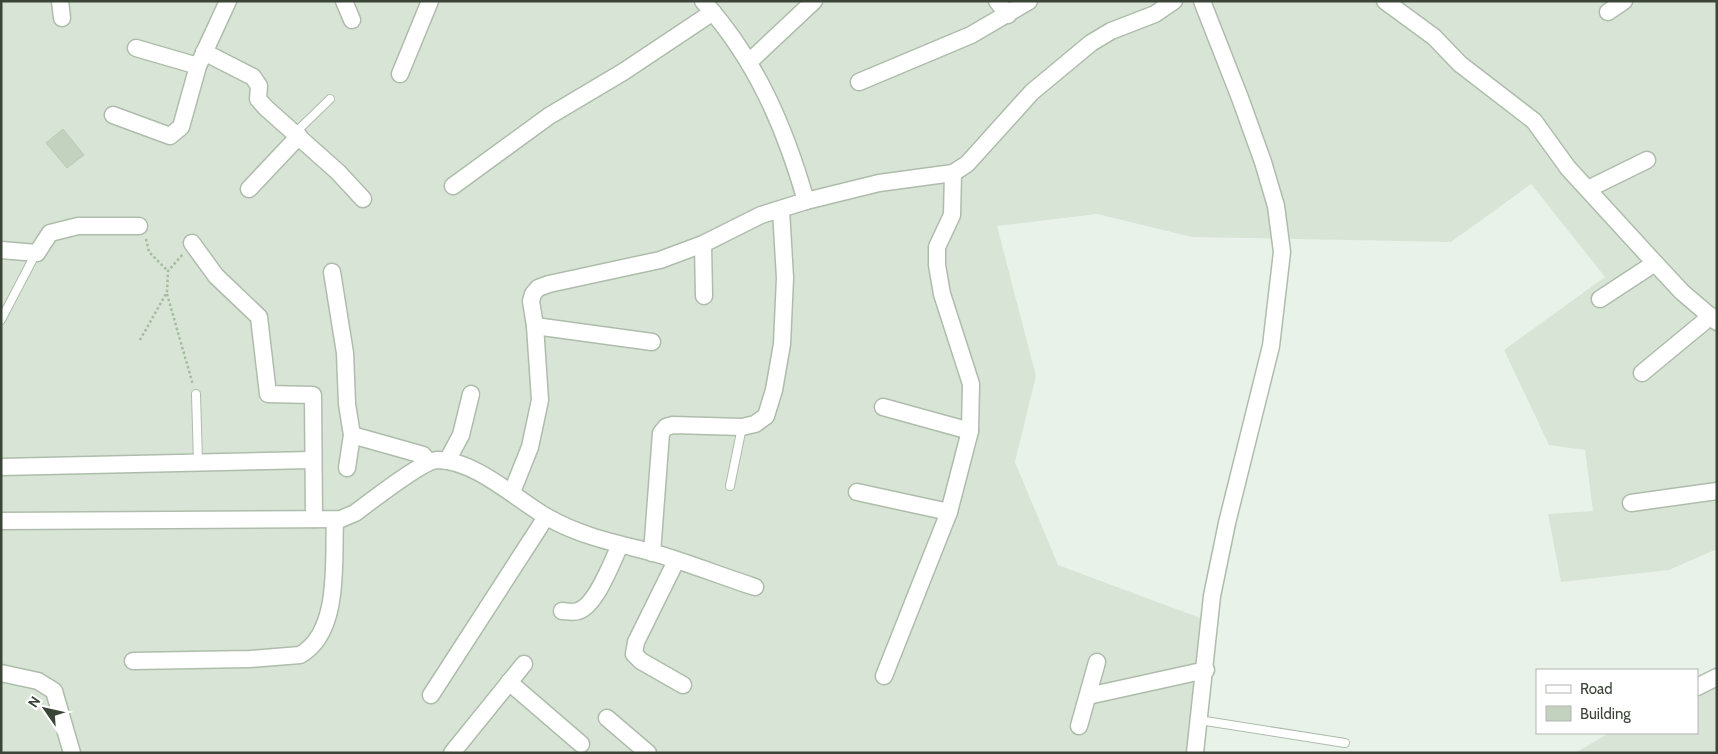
<svg xmlns="http://www.w3.org/2000/svg" width="1718" height="754" viewBox="0 0 1718 754" font-family="Cabin,sans-serif">
	<style>
		.residential { fill: #d8e5d6 }
		.building { fill: #c3d2be; stroke: #b8ccb2 }
		.lines { fill: none; stroke-linecap: round; stroke-linejoin: round }
		.lane-casing { stroke: #aebdab; stroke-width: 10 }
		.street-casing { stroke: #aebdab; stroke-width: 19 }
		.path { stroke: #a3bd9e; stroke-width: 2.5; stroke-dasharray: 2.5 2.5; stroke-linecap: butt }
		.lane { stroke: #fff; stroke-width: 8 }
		.street { stroke: #fff; stroke-width: 16 }
	</style>
	<rect width="100%" height="100%" fill="#e9f2e8"/>
	<!-- residential -->
	<g class="residential">
		<polygon points="1,1 1717,1 1717,549 1669,570 1561,582 1548,514 1593,511 1585,450 1549,445 1504,350 1605,277 1531,184 1451,242 1192,237 1097,214 997,226 1036,376 1015,462 1058,565 1203,619 1196,753 1,753"/>
		<polygon points="1717,670 1717,753 1575,753 1609,733 1697,733 1697,681"/>
	</g>
	<!-- building -->
	<polygon class="building" points="63,129 84,155 67,168 46,143"/>
	<g class="lines">
		<defs>
			<g id="lane">
				<polyline points="295,133 330,99"/>
				<polyline points="1,320 36,253"/>
				<polyline points="196,394 198,462"/>
				<polyline points="730,486 742,427"/>
				<polyline points="1199,720 1345,743"/>
			</g>
			<g id="street">
				<polyline points="60,1 62,18"/>
				<polyline points="344,1 352,20"/>
				<path d="M703,1c53,58 82,127 103,200"/>
				<polyline points="997,1 1008,15"/>
				<polyline points="1385,1 1434,37 1460,64 1534,121 1568,168 1655,263 1682,292 1717,322"/>
				<polyline points="1608,12 1624,1"/>
				<polyline points="136,48 198,66"/>
				<polyline points="204,52 253,77 259,86 258,99 266,108 338,172 363,199"/>
				<polyline points="749,62 814,1"/>
				<polyline points="400,74 430,1"/>
				<polyline points="859,82 971,35 1029,1"/>
				<polyline points="113,115 170,136 181,127 198,66 228,1"/>
				<polyline points="453,186 549,116 623,72 713,12"/>
				<polyline points="249,189 299,136"/>
				<polyline points="1588,189 1647,160"/>
				<polyline points="192,243 216,276 259,317 268,394 313,395 314,519"/>
				<polyline points="703,244 704,296"/>
				<polyline points="1,250 37,253 50,233 78,226 139,226"/>
				<polyline points="332,272 345,353 347,404 352,435 347,468"/>
				<polyline points="1600,299 1655,263"/>
				<polyline points="535,326 652,342"/>
				<polyline points="1642,373 1711,316"/>
				<polyline points="883,407 970,431"/>
				<polyline points="352,435 423,455 428,461"/>
				<polyline points="447,461 461,435 471,394"/>
				<polyline points="1,467 313,460"/>
				<polyline points="512,492 530,447 540,400 535,326 531,301 533,294 538,288 549,284 660,260 703,244 761,215 806,201 879,183 953,173 967,164 1032,92 1091,43 1111,31 1155,14 1174,1"/>
				<polyline points="857,492 949,512"/>
				<polyline points="1631,503 1717,491"/>
				<path d="M1,521l340,-2 14,-6c15,-11 67,-52 82,-53 38,0 79,39 110,57 33,19 68,26 104,35 35,10 70,24 104,35"/>
				<polyline points="652,553 661,433 666,427 673,425 742,427 755,424 766,416 774,390 782,344 785,278 781,210"/>
				<polyline points="676,561 636,642 634,654 641,661 683,685"/>
				<path d="M562,611c4,0 11,2 16,0 18,-5 34,-49 42,-66"/>
				<path d="M133,661l117,-2 50,-4c41,-23 33,-94 35,-135"/>
				<polyline points="1,673 38,681 54,691 72,753"/>
				<polyline points="884,676 949,512 970,431 971,384 942,294 937,265 937,247 952,215 953,173"/>
				<polyline points="509,682 581,744"/>
				<polyline points="1697,687 1717,677"/>
				<polyline points="431,695 546,517"/>
				<polyline points="1088,696 1206,670"/>
				<polyline points="607,718 648,753"/>
				<polyline points="1079,726 1097,662"/>
				<polyline points="452,753 524,664"/>
				<polyline points="1195,753 1212,596 1227,523 1271,346 1282,252 1276,206 1263,162 1240,98 1202,1"/>
			</g>
		</defs>
		<!-- lane casing -->
		<use href="#lane" class="lane-casing"/>
		<!-- street casing -->
		<use href="#street" class="street-casing"/>
		<!-- path -->
		<g class="path">
			<polyline points="146,239 149,252 168,271"/>
			<polyline points="167,294 193,385"/>
			<polyline points="140,340 167,292 168,271 183,254"/>
		</g>
		<!-- lane -->
		<use href="#lane" class="lane"/>
		<!-- street -->
		<use href="#street" class="street"/>
	</g>
	<!-- border -->
	<rect width="1718" height="754" fill="none" stroke="#3a4537" stroke-width="5"/>
	<!-- legend -->
	<rect x="1536" y="669" width="162" height="65" fill="#ffffff" stroke="#b0b5af"/>
	<rect x="1546" y="685" width="25" height="8" fill="#ffffff" stroke="#b0b5af"/>
	<text x="1580" y="694" font-size="15" fill="#3a4537">Road</text>
	<rect x="1546" y="706" width="25" height="15" fill="#c3d2be" stroke="#b0b5af"/>
	<text x="1580" y="719" font-size="15" fill="#3a4537">Building</text>
	<!-- north arrow -->
	<g transform="translate(45 709) rotate(304)" stroke="#ffffff" stroke-width="4" paint-order="stroke">
	<path d="M0-4L9 19L0 12L-9 19Z" fill="#3a4537"/>
	<text y="-8" font-size="14" font-weight="bold" text-anchor="middle" fill="#3a4537">N</text>
	</g>
</svg>
